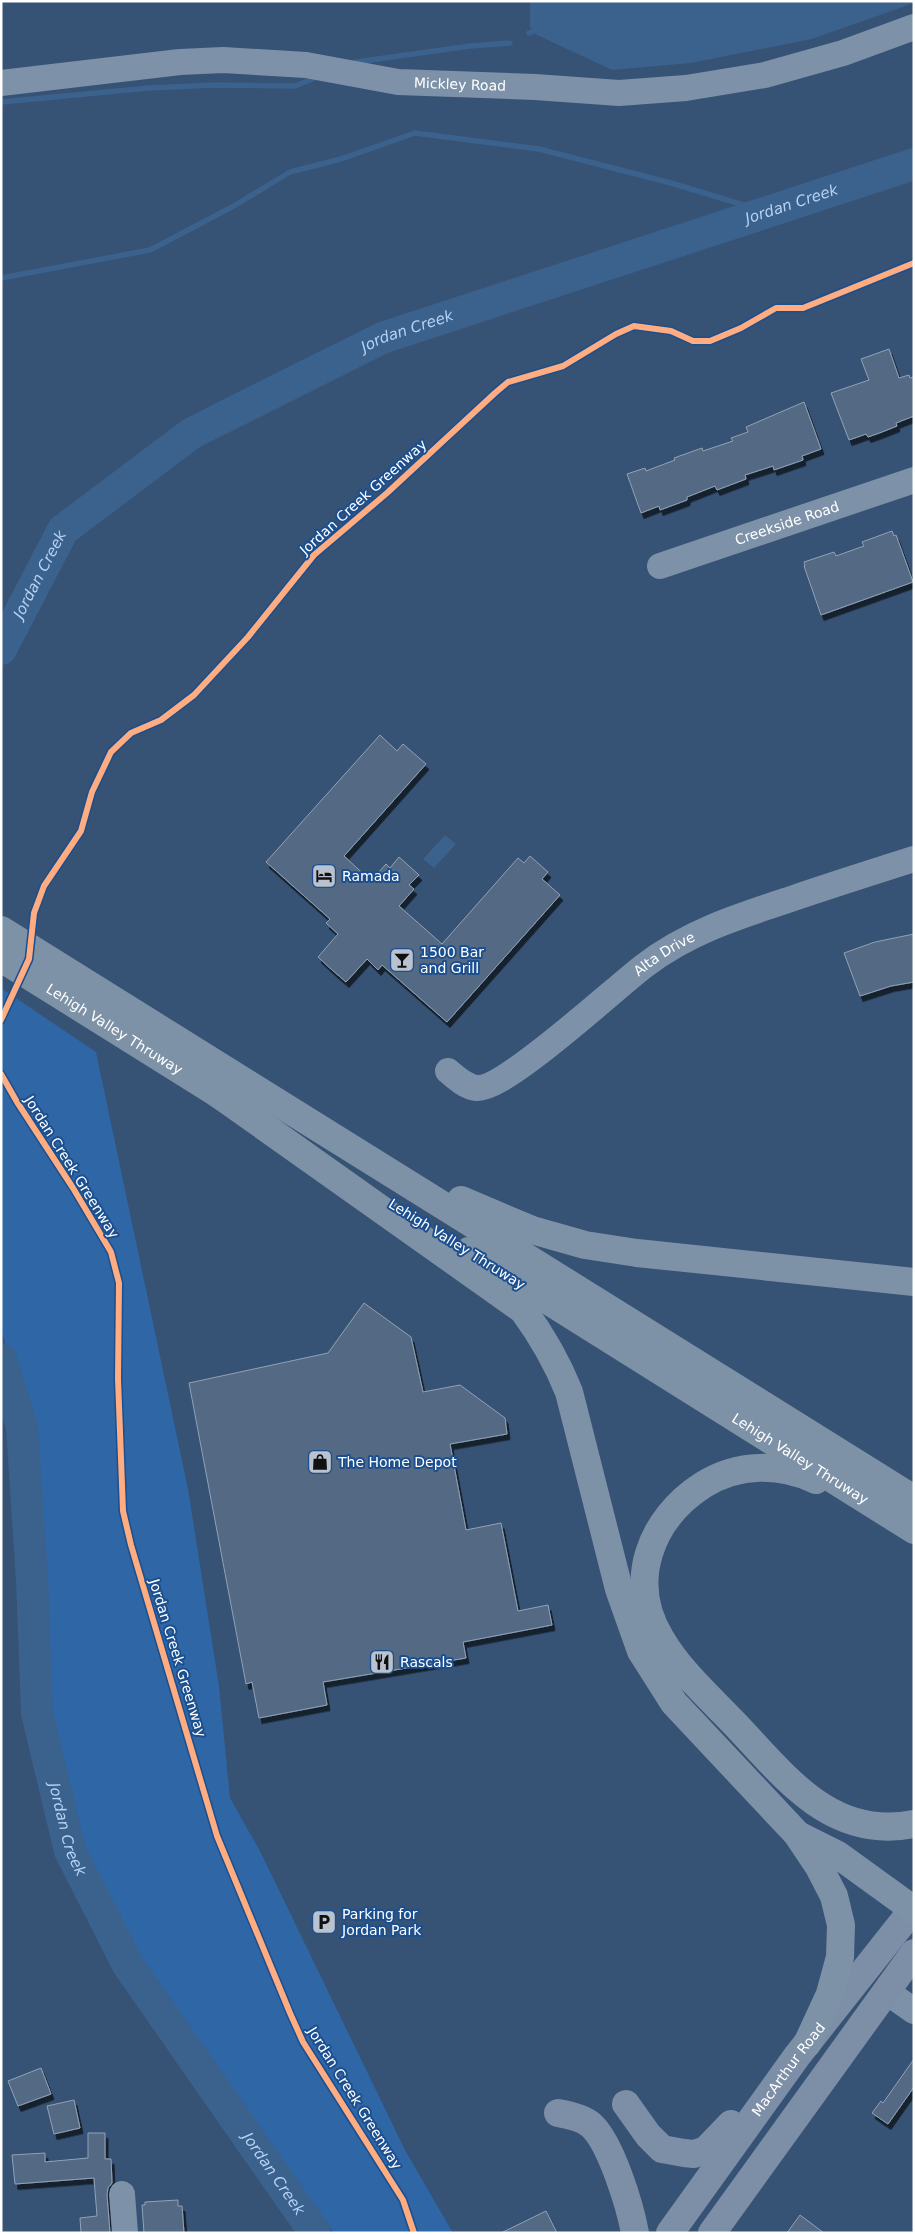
<svg xmlns="http://www.w3.org/2000/svg" width="915" height="2234" viewBox="0 0 915 2234" font-family="'DejaVu Sans',sans-serif">
	<style>
		.green { fill: #2f66a5 }
		.water { fill: #3b618d }
		.lines { fill: none; stroke-linecap: round; stroke-linejoin: round }
		.stream { stroke: #3b618d; stroke-width: 5.5 }
		.river { stroke: #3b618d; stroke-width: 32 }
		.building { fill: #526984; stroke: #92a2b6; filter: url(#shadow) }
		.minor { stroke: #7d92a8; stroke-width: 26 }
		.major { stroke: #7d8ea7; stroke-width: 28 }
		.highway { stroke: #7e92a7; stroke-width: 28 }
		.cycleway-casing { stroke: #1b4f8f; stroke-width: 9 }
		.cycleway { stroke: #ffac80; stroke-width: 6 }
		.labels { text-anchor: middle; stroke-width: 4; stroke-linejoin: round; paint-order: stroke }
		.street-label { font-size: 14px; fill: #fff; stroke: #1b4f8f }
		.poi-label { font-size: 14px; fill: #fff; stroke: #1b4f8f; text-anchor: start }
		.water-label { font-size: 15px; font-style: italic; fill: #b5d3f5; stroke: #1b4f8f }
	</style>
	<defs>
		<filter id="shadow"><feDropShadow dx="3" dy="5.5" stdDeviation="0" flood-color="#0009"/></filter>
	</defs>
	<rect width="100%" height="100%" fill="#365274"/>
	<!-- green -->
	<polygon class="green" points="1,988 96,1052 188,1489 219,1686 230,1798 260,1851 405,2150 453,2233 334,2233 243,2113 152,1982 89,1863 71,1811 54,1738 44,1667 39,1520 31,1431 1,1329"/>
	<!-- water -->
	<g class="water">
		<polygon points="530,1 914,1 914,3 812,39 691,63 612,70 535,34 530,27"/>
		<polygon points="445,835 456,844 434,868 423,859"/>
	</g>
	<g class="lines">
		<!-- stream -->
		<g class="stream">
			<polyline points="529,33 539,29"/>
			<polyline points="349,63 470,46 510,43"/>
			<polyline points="1,102 149,88 214,85 295,86 317,77"/>
			<polyline points="1,278 150,250 232,207 290,172 341,159 415,133 539,149 671,183 767,212"/>
		</g>
		<!-- river -->
		<g class="river">
			<path id="s1" d="M1,649l62,-119 129,-97 190,-95 532,-174"/>
			<path id="s2" d="M1,1359l21,68 10,153 5,133 33,138 58,114 187,268"/>
		</g>
	</g>
	<!-- building -->
	<g class="building">
		<polygon points="889,349 899,378 909,375 910,378 914,377 914,416 896,423 897,426 882,432 868,437 866,434 849,440 831,393 869,380 861,359"/>
		<polygon points="804,402 821,449 802,456 803,460 774,470 773,466 745,475 746,479 717,490 715,486 687,497 687,500 660,510 659,506 641,513 627,474 645,468 646,471 675,460 674,458 702,448 703,451 733,441 731,438 748,432 746,427"/>
		<polygon points="892,531 894,536 896,535 913,582 821,615 804,566 805,566 804,562 834,552 836,556 864,546 862,542"/>
		<polygon points="380,735 397,751 403,744 426,764 344,856 371,881 386,864 390,868 399,857 419,875 409,885 414,889 399,906 442,944 518,858 524,863 530,856 548,872 542,879 560,895 447,1022 382,965 378,970 367,959 346,982 331,969 318,957 338,934 326,923 330,919 266,862"/>
		<polygon points="914,934 914,982 891,986 860,996 844,953 875,942"/>
		<polygon points="364,1303 411,1337 423,1392 460,1385 505,1418 507,1434 450,1444 466,1530 501,1523 518,1611 548,1605 552,1625 463,1642 466,1658 323,1682 327,1705 259,1718 252,1682 246,1684 189,1383 328,1353"/>
		<polygon points="914,2059 914,2087 888,2124 872,2113 881,2101 883,2103"/>
		<polygon points="41,2068 51,2094 18,2106 8,2081"/>
		<polygon points="74,2100 80,2128 54,2134 47,2106"/>
		<polygon points="88,2133 105,2133 105,2159 111,2159 112,2183 108,2188 107,2195 110,2233 81,2233 80,2218 97,2216 94,2178 15,2184 12,2155 45,2153 45,2162 88,2158"/>
		<polygon points="178,2200 178,2206 182,2206 184,2233 144,2233 142,2205 145,2205 145,2202"/>
		<polygon points="546,2211 557,2233 501,2233"/>
		<polygon points="800,2215 824,2233 787,2233"/>
	</g>
	<g class="lines">
		<!-- minor -->
		<g class="minor">
			<path id="s3" d="M1,83l179,-21 43,-2 83,5 92,17 137,5 84,6 67,-5 79,-13 78,-22 71,-26"/>
			<path id="s4" d="M660,566l254,-86"/>
			<path id="s5" d="M448,1071c8,7 18,16 29,17 28,2 138,-100 167,-122 44,-34 95,-50 147,-67 41,-14 82,-27 123,-40"/>
			<polyline points="887,1992 914,2011"/>
			<polyline points="122,2194 125,2233"/>
		</g>
		<!-- major -->
		<g class="major">
			<polyline points="626,2104 648,2135 662,2149 684,2153 694,2154 706,2150 731,2124"/>
			<path d="M558,2113c11,2 25,5 33,12 20,18 39,81 44,108"/>
			<path id="s6" d="M670,2233l127,-177 117,-148"/>
			<polyline points="712,2233 914,1953"/>
		</g>
		<!-- highway -->
		<g class="highway">
			<polyline points="1,930 914,1499"/>
			<path id="s7" d="M1,958l230,144"/>
			<path d="M217,1093l306,217c19,26 34,52 46,82l50,197 22,62 33,52 123,131 22,33 15,29 7,29 -1,32 -10,37 -23,50"/>
			<polyline points="461,1200 532,1230 585,1245 637,1253 914,1282"/>
			<path id="s8" d="M469,1251l445,279"/>
			<path d="M816,1480c-36,-17 -78,-17 -113,5 -53,34 -77,97 -42,154 18,31 47,57 72,83 51,53 97,119 181,102"/>
			<polyline points="798,1835 838,1855 914,1910"/>
		</g>
		<defs>
			<g id="cycleway">
				<polyline points="1,1020 29,959 34,913 44,886 81,831 92,792 111,752 131,733 161,720 194,695 248,637 314,555 387,493 495,393 508,382 563,366 616,334 634,326 671,331 693,341 710,341 741,328 776,308 803,308 914,263"/>
				<polyline points="1,1074 17,1102 73,1188 111,1252 119,1283 118,1379 123,1511 131,1545 217,1836 290,2013 303,2042 403,2200 414,2233"/>
			</g>
		</defs>
		<!-- cycleway casing -->
		<use href="#cycleway" class="cycleway-casing"/>
		<!-- cycleway -->
		<use href="#cycleway" class="cycleway"/>
	</g>
	<!-- icons -->
	<defs>
		<symbol id="hotel-square" viewBox="-11 -11 22 22"><rect x="-9" y="-9" width="18" height="18" rx="4" fill="#b9c2ce" stroke="#1b4f8f"/><path d="M-6-4.5h1.5V1H6V5H4.5V3h-9V5H-6ZM-4 0a1.8 1.8 0 1 1 3.6 0ZM.5 0V-2.5h3Q6-2.5 6 0Z" fill="#111"/></symbol>
		<symbol id="bar-square" viewBox="-11 -11 22 22"><rect x="-9" y="-9" width="18" height="18" rx="4" fill="#b9c2ce" stroke="#1b4f8f"/><path d="M-6-5H6L.8 .8V4.5H3.5V6h-7V4.5H-.8V.8Z" fill="#111"/></symbol>
		<symbol id="shop-square" viewBox="-11 -11 22 22"><rect x="-9" y="-9" width="18" height="18" rx="4" fill="#b9c2ce" stroke="#1b4f8f"/><path d="M-5-2.5h2.3a2.7 3.5 0 0 1 5.4 0H5L5.5 6h-11ZM-1.5-2.5h3a1.5 2.3 0 0 0-3 0Z" fill="#111"/></symbol>
		<symbol id="restaurant-square" viewBox="-11 -11 22 22"><rect x="-9" y="-9" width="18" height="18" rx="4" fill="#b9c2ce" stroke="#1b4f8f"/><path d="M-5-6h1v4h1v-4h1v4h1v-4h1v5L-1.5 .5V6h-2V.5L-5-1ZM5-6V6H3V1.5H1.5Q1.5-4 5-6Z" fill="#111"/></symbol>
		<symbol id="parking-square" viewBox="-11 -11 22 22"><rect x="-9" y="-9" width="18" height="18" rx="4" fill="#b9c2ce" stroke="#1b4f8f"/><path d="M-3.5-5.5H1a3.5 3.5 0 0 1 0 7H-1V5.5H-3.5ZM-1-3.4V-.6H.8a1.4 1.4 0 0 0 0-2.8Z" fill="#111"/></symbol>
	</defs>
	<g fill-rule="evenodd">
		<use href="#hotel-square" x="310" y="862" width="28" height="28"/>
		<use href="#bar-square" x="388" y="946" width="28" height="28"/>
		<use href="#shop-square" x="306" y="1448" width="28" height="28"/>
		<use href="#restaurant-square" x="368" y="1648" width="28" height="28"/>
		<use href="#parking-square" x="310" y="1908" width="28" height="28"/>
	</g>
	<g class="labels">
		<!-- street labels -->
		<g class="street-label">
			<text dy="5" stroke="none"><textPath href="#s3" startOffset="462">Mickley Road</textPath></text>
			<text transform="translate(363 497) rotate(-42)" y="5">Jordan Creek Greenway</text>
			<text dy="5" stroke="none"><textPath href="#s4" startOffset="134">Creekside Road</textPath></text>
			<text dy="5" stroke="none"><textPath href="#s5" startOffset="266">Alta Drive</textPath></text>
			<text dy="5" stroke="none"><textPath href="#s7" startOffset="134">Lehigh Valley Thruway</textPath></text>
			<text transform="translate(72 1167) rotate(58)" y="5">Jordan Creek Greenway</text>
			<text transform="translate(457 1244) rotate(32)" y="5">Lehigh Valley Thruway</text>
			<text dy="5" stroke="none"><textPath href="#s8" startOffset="391">Lehigh Valley Thruway</textPath></text>
			<text transform="translate(178 1658) rotate(73)" y="5">Jordan Creek Greenway</text>
			<text dy="5" stroke="none"><textPath href="#s6" startOffset="202">MacArthur Road</textPath></text>
			<text transform="translate(355 2098) rotate(58)" y="5">Jordan Creek Greenway</text>
		</g>
		<!-- poi labels -->
		<g class="poi-label">
			<text x="342" y="881">Ramada</text>
			<text x="420" y="957">1500 Bar<tspan x="420" dy="16">and Grill</tspan></text>
			<text x="338" y="1467">The Home Depot</text>
			<text x="400" y="1667">Rascals</text>
			<text x="342" y="1919">Parking for<tspan x="342" dy="16">Jordan Park</tspan></text>
		</g>
		<!-- water labels -->
		<g class="water-label">
			<text dy="5" stroke="none"><textPath href="#s1" startOffset="939">Jordan Creek</textPath></text>
			<text dy="5" stroke="none"><textPath href="#s1" startOffset="534">Jordan Creek</textPath></text>
			<text dy="5" stroke="none"><textPath href="#s1" startOffset="84">Jordan Creek</textPath></text>
			<text dy="5" stroke="none"><textPath href="#s2" startOffset="478">Jordan Creek</textPath></text>
			<text dy="5" stroke="none"><textPath href="#s2" startOffset="882">Jordan Creek</textPath></text>
		</g>
	</g>
	<!-- border -->
	<rect width="915" height="2234" fill="none" stroke="#ffffff" stroke-width="5"/>
</svg>
